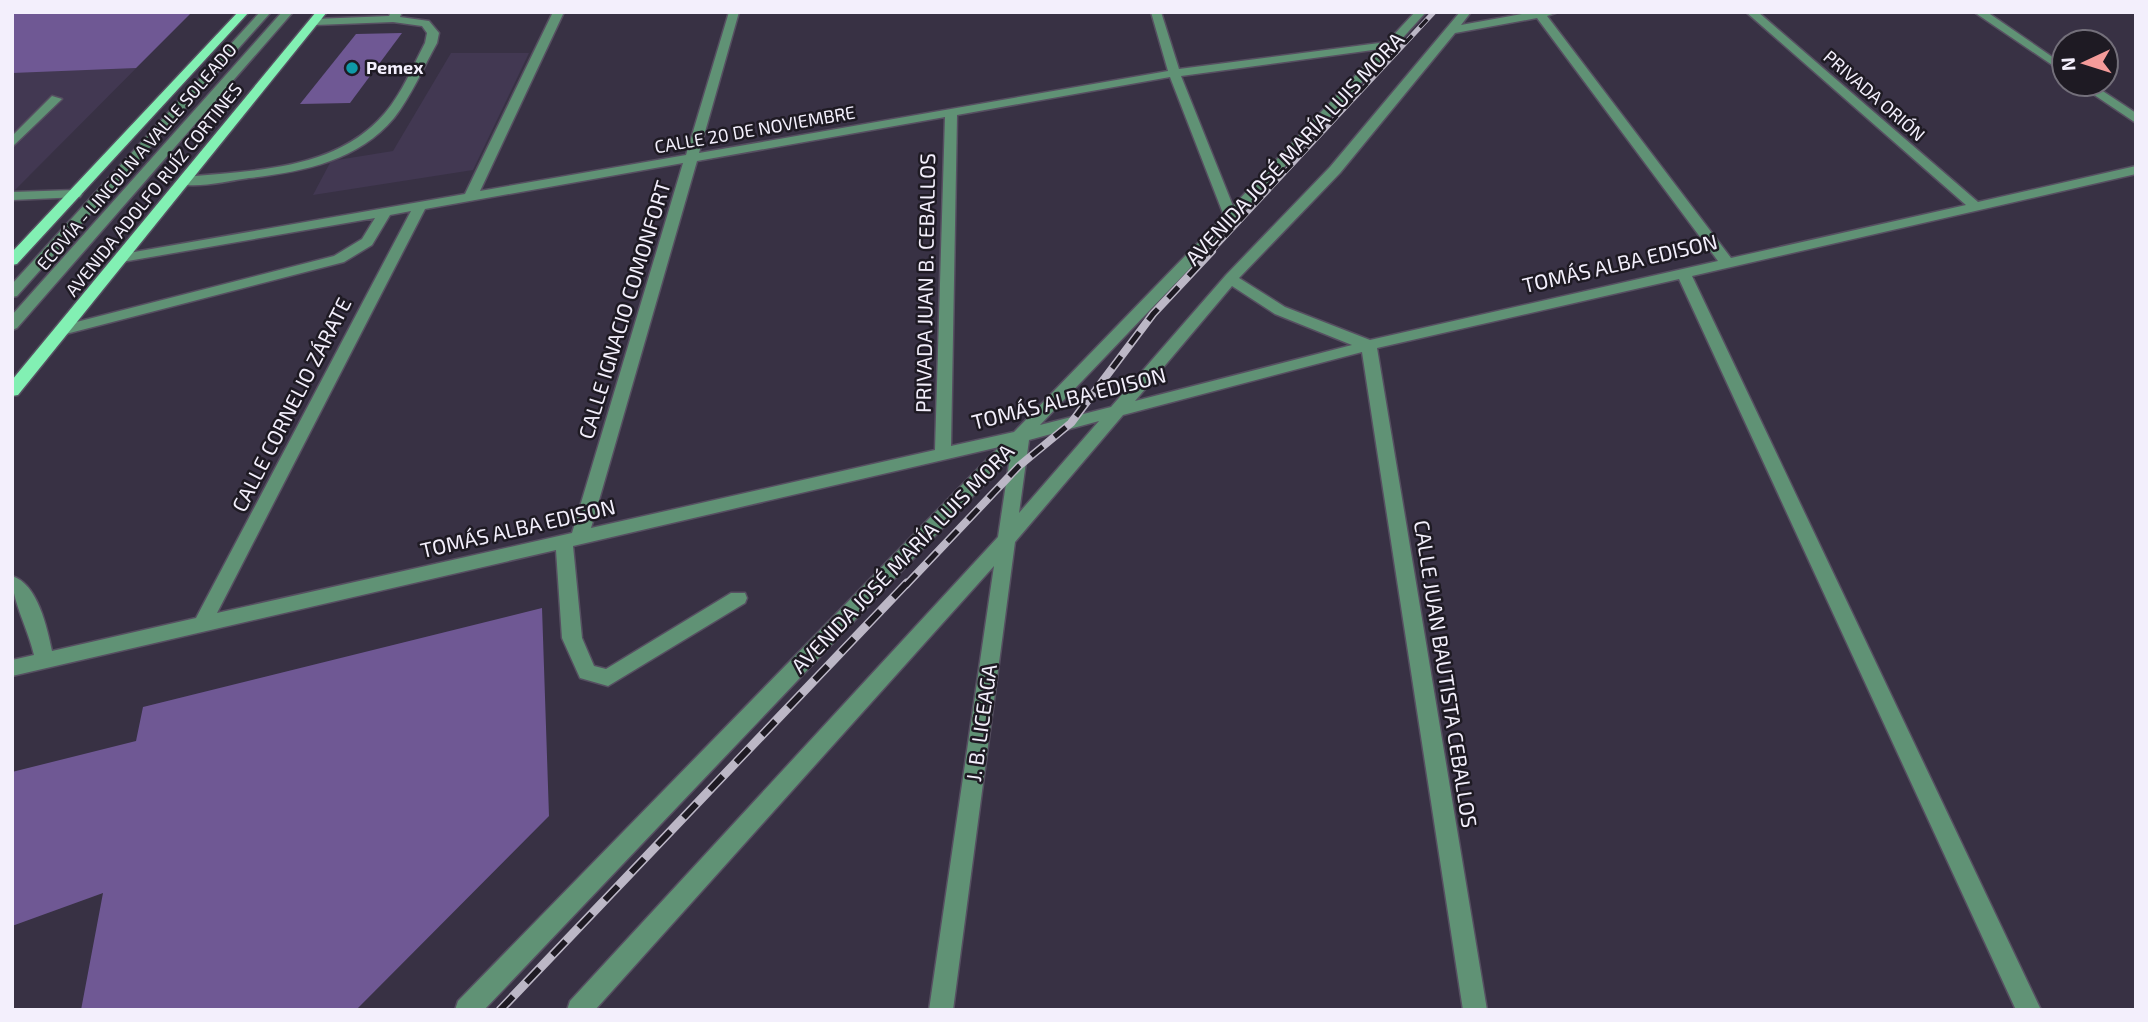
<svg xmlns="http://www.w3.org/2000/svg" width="2148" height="1022" viewBox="0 0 2148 1022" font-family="'Exo 2',sans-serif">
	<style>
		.built { fill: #423852 }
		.building { fill: #6f5894 }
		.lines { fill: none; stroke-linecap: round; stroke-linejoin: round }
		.minor-casing { stroke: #564f61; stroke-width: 3 }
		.major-casing { stroke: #564f61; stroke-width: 3 }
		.minor { fill: #609275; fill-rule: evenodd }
		.major { fill: #82f0b3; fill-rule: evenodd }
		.rail-far2-casing { stroke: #bcb7c6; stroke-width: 5 }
		.rail-far1-casing { stroke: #bcb7c6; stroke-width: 8 }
		.rail-casing { stroke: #bcb7c6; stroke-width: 9 }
		.rail-far2 { stroke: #1e1a23; stroke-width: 3.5; stroke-dasharray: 11; stroke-linecap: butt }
		.rail-far1 { stroke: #1e1a23; stroke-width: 5; stroke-dasharray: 15; stroke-linecap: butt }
		.rail { stroke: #1e1a23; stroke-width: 6; stroke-dasharray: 19; stroke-linecap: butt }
		.culture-dot { fill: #0f9aa8; stroke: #1e1a23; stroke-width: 2.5 }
		.labels { text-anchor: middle; stroke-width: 5; stroke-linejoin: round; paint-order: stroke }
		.far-poi-label { font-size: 18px; font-weight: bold; fill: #f3effc; stroke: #1e1a23; text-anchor: start }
		.far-street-label { font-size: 18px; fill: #f3effc; stroke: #1e1a23 }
		.street-label { font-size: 21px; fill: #f3effc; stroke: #1e1a23 }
	</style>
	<rect width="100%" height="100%" fill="#383144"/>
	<!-- built -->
	<g class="built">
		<polygon points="12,12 192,12 12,193"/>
		<polygon points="451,53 529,53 473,170 313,195 331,161 393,151"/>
	</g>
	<!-- building -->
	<g class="building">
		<polygon points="12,12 192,12 136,68 12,73"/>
		<polygon points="402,33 350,103 300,104 356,34"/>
		<polygon points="542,608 549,816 356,1010 81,1010 103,893 12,926 12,772 136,741 143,707"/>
	</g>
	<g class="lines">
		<defs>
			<g id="minor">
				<polygon points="260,12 271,12 17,296 12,297 12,284"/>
				<polygon points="282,12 293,12 17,328 12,330 12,315"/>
				<path d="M391,12h11l-2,5 29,4 10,12 -2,10c-14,25 -25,52 -43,75 -36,43 -92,54 -145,60 -21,3 -49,10 -70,6l-2,-3 7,-4c69,-7 152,-6 201,-64 17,-20 28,-47 40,-70l2,-10 -5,-7 -29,-4 -78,3 -5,-3 5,-3 74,-3z"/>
				<path d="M553,12h11l-84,179 206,-36 43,-143h10l-40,141 469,-82 -17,-59h10l18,57 208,-27 28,-30h11l-27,30v4l-5,1 -158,173 -196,205 71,-18 115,-132 104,-108 130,-155h11l-10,13 72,-13h25l-11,4 184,242 235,-53 -220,-193h12l220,190 158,-36v8l-444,102 349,734h-25l-337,-731 -302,69 110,662h-24l-101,-658 -239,63 -108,127 -62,468h-24l65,-444 -399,444h-28l3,-9 428,-464 12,-80 -526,553h-29l3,-9 541,-554 -426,99 9,92 12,28 12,3 125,-76h14l2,5 -2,5 -137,83 -28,-8 -18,-40 -6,-88 -544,126v-16l22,-5c-6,-27 -22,-53 -22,-79 26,8 35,52 40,75l144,-33 215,-407 -21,4 -18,30 -28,17 -282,73 -5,-2 -3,-3 3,-3 277,-71 28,-17 13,-21 -253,44 -5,-1v-6l348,-61zM1537,18l181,243 -348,79 -85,-33 -46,-29 101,-105 115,-140zM1380,49l-147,157 -52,-130zM1170,77l54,139 -210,216 -63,14 6,-331zM945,117l-10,333 -344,78 106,-367zM683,163l-111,370 -355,80 208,-404zM1232,286l43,28 77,31 -217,56zM1099,421l-80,92 10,-73z"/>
				<polygon points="1974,12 1987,12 2064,65 2064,73"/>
				<polygon points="2078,84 2092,84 2136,113 2136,123"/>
				<polygon points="52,96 62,99 12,147 12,136"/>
				<polygon points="75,190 82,194 80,197 12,200 12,192"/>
			</g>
			<g id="major">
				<polygon points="238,12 249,12 17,264 12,265 12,252"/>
				<polygon points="316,12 327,12 18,395 12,396 12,380"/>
			</g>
		</defs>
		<!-- minor casing -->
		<use href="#minor" class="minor-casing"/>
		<!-- major casing -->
		<use href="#major" class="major-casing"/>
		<!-- minor -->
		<use href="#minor" class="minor"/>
		<!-- major -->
		<use href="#major" class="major"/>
		<defs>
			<polyline id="rail-far2" points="1210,253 1434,12"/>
			<polyline id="rail-far1" points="906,585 1019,466 1071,423 1153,314 1212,251"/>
			<polyline id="rail" points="500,1010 907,583"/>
		</defs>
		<!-- rail-far2 casing -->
		<use href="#rail-far2" class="rail-far2-casing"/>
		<!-- rail-far1 casing -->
		<use href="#rail-far1" class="rail-far1-casing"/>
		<!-- rail casing -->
		<use href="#rail" class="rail-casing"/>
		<!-- rail-far2 -->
		<use href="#rail-far2" class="rail-far2"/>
		<!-- rail-far1 -->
		<use href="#rail-far1" class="rail-far1"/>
		<!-- rail -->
		<use href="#rail" class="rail"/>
	</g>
	<!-- markers -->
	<circle class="culture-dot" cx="352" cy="68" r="7"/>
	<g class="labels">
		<!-- far-poi labels -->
		<g class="far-poi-label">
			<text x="366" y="74">Pemex</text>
		</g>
		<!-- far-street labels -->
		<g class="far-street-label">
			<text transform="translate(1874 96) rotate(41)" y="6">PRIVADA ORIÓN</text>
			<text transform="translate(755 130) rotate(-10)" y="6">CALLE 20 DE NOVIEMBRE</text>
			<text transform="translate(137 157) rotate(-49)" y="6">ECOVÍA - LINCOLN A VALLE SOLEADO</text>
			<text transform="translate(154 190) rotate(-51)" y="6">AVENIDA ADOLFO RUÍZ CORTINES</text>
		</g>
		<!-- street labels -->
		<g class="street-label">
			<text transform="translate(1295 149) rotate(-47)" y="7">AVENIDA JOSÉ MARÍA LUIS MORA</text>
			<text transform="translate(1620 264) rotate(-13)" y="7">TOMÁS ALBA EDISON</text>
			<text transform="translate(926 283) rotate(-89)" y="7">PRIVADA JUAN B. CEBALLOS</text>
			<text transform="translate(625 310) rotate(-73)" y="7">CALLE IGNACIO COMONFORT</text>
			<text transform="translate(1069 399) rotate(-14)" y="7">TOMÁS ALBA EDISON</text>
			<text transform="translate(292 405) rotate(-63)" y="7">CALLE CORNELIO ZÁRATE</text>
			<text transform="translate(518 529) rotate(-13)" y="7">TOMÁS ALBA EDISON</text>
			<text transform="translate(903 559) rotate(-46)" y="7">AVENIDA JOSÉ MARÍA LUIS MORA</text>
			<text transform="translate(1445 674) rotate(81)" y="7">CALLE JUAN BAUTISTA CEBALLOS</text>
			<text transform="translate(982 723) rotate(-82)" y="7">J. B. LICEAGA</text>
		</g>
	</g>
	<!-- border -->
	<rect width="2148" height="1022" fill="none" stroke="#f3effc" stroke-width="28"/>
	<!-- north arrow -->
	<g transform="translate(2085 63) rotate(266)"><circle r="33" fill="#1e1a23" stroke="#736f7a" stroke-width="2"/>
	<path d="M0-5L12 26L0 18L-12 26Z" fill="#f59b9a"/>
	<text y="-10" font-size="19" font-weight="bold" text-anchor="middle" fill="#f3effc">N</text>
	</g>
</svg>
